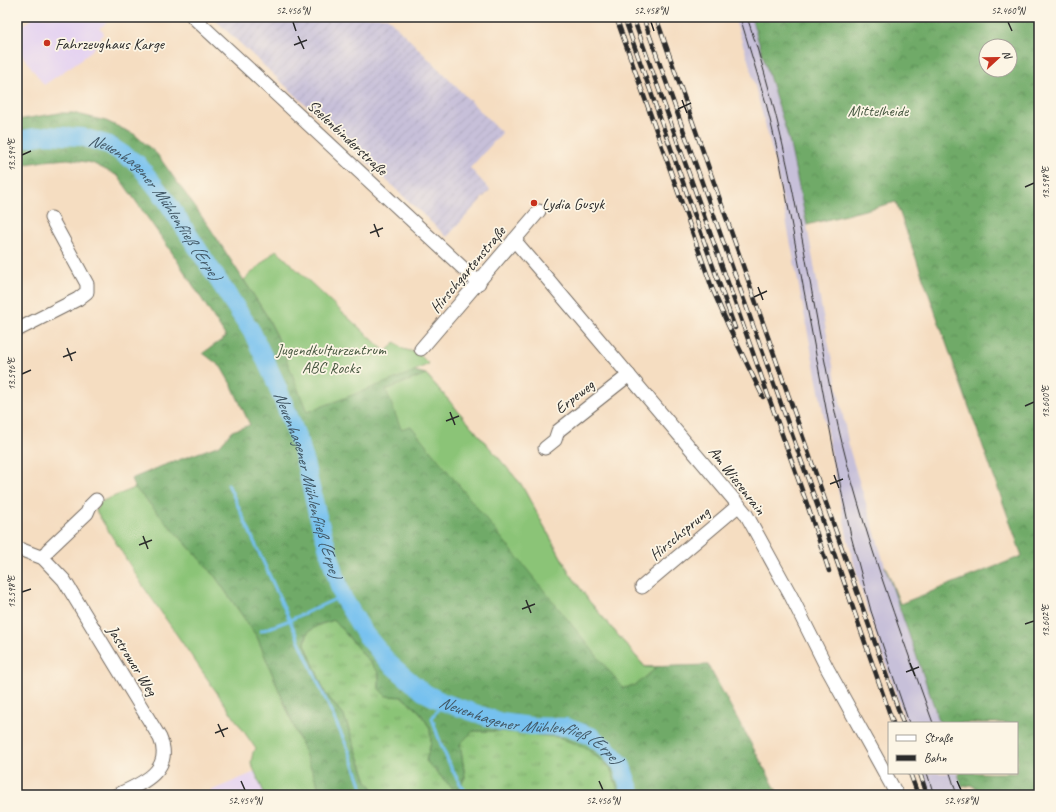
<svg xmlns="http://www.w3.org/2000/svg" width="1056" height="812" viewBox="0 0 1056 812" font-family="Caveat,sans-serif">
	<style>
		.built { fill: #e5d3f1 }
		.industrial { fill: url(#industrial-furrows) }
		.railway { fill: #c7c0d9 }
		.grass { fill: url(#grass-tufts); stroke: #5b7851 }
		.forest { fill: url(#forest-crowns); stroke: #4e6a4a; fill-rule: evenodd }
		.garden { fill: #8bc477; stroke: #5b7851 }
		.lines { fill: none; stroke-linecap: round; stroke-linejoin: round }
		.stream { stroke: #76c1ef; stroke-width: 3 }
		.river { stroke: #76c1ef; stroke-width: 18 }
		.minor-casing { stroke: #726960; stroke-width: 15 }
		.minor { stroke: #fff; stroke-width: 13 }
		.tram { stroke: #2b2b2b; stroke-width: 1 }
		.rail-casing { stroke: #2b2b2b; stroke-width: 4.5 }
		.rail { stroke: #fcf5e5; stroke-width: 3; stroke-dasharray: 9; stroke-linecap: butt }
		.ticks { fill: none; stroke: #2b2b2b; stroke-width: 1.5 }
		.poi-dot { fill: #c8321e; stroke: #fcf5e5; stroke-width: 1.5 }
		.labels { text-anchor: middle; stroke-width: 3.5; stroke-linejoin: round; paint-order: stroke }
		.poi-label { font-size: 16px; fill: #2b2b2b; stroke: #fcf5e5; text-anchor: start }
		.park-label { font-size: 16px; fill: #485942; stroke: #fcf5e5 }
		.street-label { font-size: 16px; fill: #2b2b2b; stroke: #fcf5e5 }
		.water-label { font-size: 17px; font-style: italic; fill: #425866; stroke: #fcf5e5 }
		.neatline { fill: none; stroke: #2b2b2b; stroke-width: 1.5 }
		.ticks-label { font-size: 10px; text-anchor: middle; fill: #2b2b2b }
	</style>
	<defs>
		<pattern id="industrial-furrows" width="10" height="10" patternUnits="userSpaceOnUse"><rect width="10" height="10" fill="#c7c0d9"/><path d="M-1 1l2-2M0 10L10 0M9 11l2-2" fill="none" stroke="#aba5ba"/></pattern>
		<pattern id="grass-tufts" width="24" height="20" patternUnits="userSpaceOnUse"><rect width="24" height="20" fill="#8bc477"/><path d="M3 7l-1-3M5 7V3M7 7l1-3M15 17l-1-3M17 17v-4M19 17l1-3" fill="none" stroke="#729f62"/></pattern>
		<pattern id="forest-crowns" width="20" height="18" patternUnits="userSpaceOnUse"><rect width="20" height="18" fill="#70aa68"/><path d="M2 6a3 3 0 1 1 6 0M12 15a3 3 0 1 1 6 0" fill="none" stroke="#5c8b56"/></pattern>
	</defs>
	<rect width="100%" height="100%" fill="#fcf5e5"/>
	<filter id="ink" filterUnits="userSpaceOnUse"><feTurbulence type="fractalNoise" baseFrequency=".025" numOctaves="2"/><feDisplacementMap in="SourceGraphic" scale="8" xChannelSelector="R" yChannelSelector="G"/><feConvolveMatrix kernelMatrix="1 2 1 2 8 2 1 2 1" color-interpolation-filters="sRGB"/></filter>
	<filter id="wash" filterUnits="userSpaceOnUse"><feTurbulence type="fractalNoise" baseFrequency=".012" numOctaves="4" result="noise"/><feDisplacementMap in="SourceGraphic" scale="16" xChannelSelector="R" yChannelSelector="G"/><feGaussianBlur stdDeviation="0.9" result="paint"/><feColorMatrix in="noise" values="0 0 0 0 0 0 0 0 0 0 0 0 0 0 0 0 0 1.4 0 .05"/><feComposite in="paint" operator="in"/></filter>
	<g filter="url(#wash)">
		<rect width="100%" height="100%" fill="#f5ddc1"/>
		<!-- built -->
		<g class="built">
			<polygon points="34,17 103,17 107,22 100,28 104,33 94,48 86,56 44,85 17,48 17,30"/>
			<polygon points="255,772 265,795 201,795"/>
		</g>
		<!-- industrial -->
		<polygon class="industrial" points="212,17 387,17 502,133 470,168 490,190 447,237"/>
		<!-- railway -->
		<g class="railway">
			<polygon points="734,17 751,17 789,140 807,225 822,310 850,451 885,566 940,723 906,723 860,586 847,536 775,162 749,63"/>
			<polygon points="923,773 957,773 965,795 931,795"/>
		</g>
		<!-- grass -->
		<polygon class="grass" points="334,620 379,673 379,689 402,697 419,711 430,728 431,743 426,761 457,793 465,777 460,744 473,731 499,731 559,737 587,749 610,767 620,795 378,795 367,781 344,716 325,693 305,644 307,633 318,625"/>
		<!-- forest -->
		<g class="forest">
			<path d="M751,17h288v778h-54l-14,-10 -9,2 -4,-14h59v-50h-77l-55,-157 15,38 122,-48 -126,-354 -89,23 -18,-85zM986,46h24v24h-24z"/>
			<polygon points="59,113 73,113 106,121 134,134 157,154 210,228 267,316 278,338 344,314 393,359 407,369 426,374 521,484 569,572 589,601 645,667 708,665 779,795 620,795 610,767 587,749 559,737 499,731 473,731 460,744 465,777 457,793 426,761 431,743 430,728 419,711 402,697 386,696 379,689 379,673 334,620 318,625 307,633 305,644 325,693 344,716 367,781 378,795 322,795 257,637 214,575 135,488 131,479 162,466 220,445 232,431 250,425 232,386 221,367 203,353 226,337 171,251 118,176 92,163 68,159 44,161 27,164 17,170 17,120"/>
		</g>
		<!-- garden -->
		<g class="garden">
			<polygon points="276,250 344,314 386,352 395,342 403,349 418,353 429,364 403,376 307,412 278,338 267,316 244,280"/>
			<polygon points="426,374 521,484 569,572 589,601 645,667 656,668 636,685 623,688 411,426 401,429 386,390"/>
			<polygon points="135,488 214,575 257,637 322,795 265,795 251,763 253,752 256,749 143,586 96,511 100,502"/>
		</g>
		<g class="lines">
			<!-- stream -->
			<g class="stream">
				<polyline points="228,484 349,751 365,795"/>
				<polyline points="261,631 290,620 342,596"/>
				<path d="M443,702l-11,16c8,26 19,55 36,77"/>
			</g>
			<!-- river -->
			<path class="river" id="s1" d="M17,140l29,-5 36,2 27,8 29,19 28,36 86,132 23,49 26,65 16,67 25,83 23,38 24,29 34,29 20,10 58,20 30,4 35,1 25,9 15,12 15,16 11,31"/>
		</g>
	</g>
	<g filter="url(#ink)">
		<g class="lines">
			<defs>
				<g id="minor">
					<polyline points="193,17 479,283"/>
					<polyline points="514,240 546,277 746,514 791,596 827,668 897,795"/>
					<polyline points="17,330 78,299 87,292 87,284 51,218"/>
					<polyline points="421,349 539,211"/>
					<polyline points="545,448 555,440 558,431 629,375"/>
					<path d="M17,548l26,10 21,22 96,158c14,33 -19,46 -43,57"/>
					<polyline points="43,558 48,550 87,513 90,506 96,500"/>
					<polyline points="642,587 739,505"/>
				</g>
			</defs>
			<!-- minor casing -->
			<use href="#minor" class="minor-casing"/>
			<!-- minor -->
			<use href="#minor" class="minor"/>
			<!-- tram -->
			<g class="tram">
				<polyline points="740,17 766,103 779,157 842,494 851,536 871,611 909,723"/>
				<path d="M747,17c46,133 61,272 91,409 23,101 60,199 95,297"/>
				<polyline points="927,773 934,795"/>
				<polyline points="950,773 957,795"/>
			</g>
			<defs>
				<g id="rail">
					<polyline points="616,17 712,288 728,325 763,397"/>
					<polyline points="624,17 735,328"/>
					<polyline points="633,17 808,507 829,571"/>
					<polyline points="643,17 820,513 893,723"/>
					<polyline points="656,17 903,723"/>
					<polyline points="910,773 918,795"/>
					<polyline points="920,773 927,795"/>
				</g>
			</defs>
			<!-- rail casing -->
			<use href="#rail" class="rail-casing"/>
			<!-- rail -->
			<use href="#rail" class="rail"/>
		</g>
	</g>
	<!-- ticks -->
	<path class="ticks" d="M293,22l3,9M651,22l3,9M1008,22l4,9M298,36l6,13M294,45l13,-5M682,100l5,13M678,109l13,-6M22,155l9,-4M1025,187l9,-4M374,224l5,13M370,233l13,-5M758,287l5,13M754,297l13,-6M67,348l5,13M63,357l13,-5M22,374l9,-4M1025,406l9,-4M450,412l5,13M446,421l13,-5M834,475l5,13M830,484l13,-5M143,536l5,13M139,545l13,-5M22,592l9,-3M526,600l5,13M522,609l13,-5M1025,624l9,-3M910,663l5,13M906,672l13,-5M218,724l6,13M215,733l13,-5M241,781l4,9M599,781l4,9M957,781l4,9"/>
	<!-- markers -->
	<g class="poi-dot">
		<circle cx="47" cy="43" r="4"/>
		<circle cx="534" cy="203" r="4"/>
	</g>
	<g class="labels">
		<!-- poi labels -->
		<g class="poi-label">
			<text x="55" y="49">Fahrzeughaus Karge</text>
			<text x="542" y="209">Lydia Gusyk</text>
		</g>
		<!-- park labels -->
		<g class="park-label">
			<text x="878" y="116">Mittelheide</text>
			<text x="331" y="355">Jugendkulturzentrum<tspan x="331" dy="18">ABC Rocks</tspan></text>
		</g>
		<!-- street labels -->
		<g class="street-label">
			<text transform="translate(348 137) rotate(43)" y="6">Seelenbinderstraße</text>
			<text transform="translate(467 269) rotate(-50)" y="6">Hirschgartenstraße</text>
			<text transform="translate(574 396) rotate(-38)" y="6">Erpeweg</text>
			<text transform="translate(738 480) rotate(52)" y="6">Am Wiesenrain</text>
			<text transform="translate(679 533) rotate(-40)" y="6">Hirschsprung</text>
			<text transform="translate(133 660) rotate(58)" y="6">Jastrower Weg</text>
		</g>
		<!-- water labels -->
		<g class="water-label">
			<text dy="6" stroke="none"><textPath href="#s1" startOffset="170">Neuenhagener Mühlenfließ (Erpe)</textPath></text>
			<text dy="6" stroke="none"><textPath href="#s1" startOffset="494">Neuenhagener Mühlenfließ (Erpe)</textPath></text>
			<text dy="6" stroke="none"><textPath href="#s1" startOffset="854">Neuenhagener Mühlenfließ (Erpe)</textPath></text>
		</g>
	</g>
	<!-- margin -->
	<rect width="1056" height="812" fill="none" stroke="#fcf5e5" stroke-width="44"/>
	<!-- legend -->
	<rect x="888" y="722" width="130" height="52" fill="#fcf5e5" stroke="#a8a49b"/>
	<rect x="896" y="735" width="20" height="6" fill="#ffffff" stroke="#a8a49b"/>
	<text x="924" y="742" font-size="12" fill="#2b2b2b">Straße</text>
	<rect x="896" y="755" width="20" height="6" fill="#2b2b2b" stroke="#a8a49b"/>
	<text x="924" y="762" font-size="12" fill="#2b2b2b">Bahn</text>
	<!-- north arrow -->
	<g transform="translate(998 58) rotate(68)"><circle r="19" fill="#fcf5e5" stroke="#a8a49b"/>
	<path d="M0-3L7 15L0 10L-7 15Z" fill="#c8321e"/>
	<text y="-6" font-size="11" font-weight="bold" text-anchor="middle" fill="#2b2b2b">N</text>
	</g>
	<rect x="22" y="22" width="1012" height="768" class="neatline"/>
	<g class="ticks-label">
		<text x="293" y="14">52.456°N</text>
		<text x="651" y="14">52.458°N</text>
		<text x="1008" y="14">52.460°N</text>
		<text transform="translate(11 155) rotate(-90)" y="4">13.594°E</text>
		<text transform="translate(1045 183) rotate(-90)" y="4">13.598°E</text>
		<text transform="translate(11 374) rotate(-90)" y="4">13.596°E</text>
		<text transform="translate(1045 402) rotate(-90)" y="4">13.600°E</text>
		<text transform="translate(11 592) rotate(-90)" y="4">13.598°E</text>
		<text transform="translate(1045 621) rotate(-90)" y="4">13.602°E</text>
		<text x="245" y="804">52.454°N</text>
		<text x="603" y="804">52.456°N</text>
		<text x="961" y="804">52.458°N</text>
	</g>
</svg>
